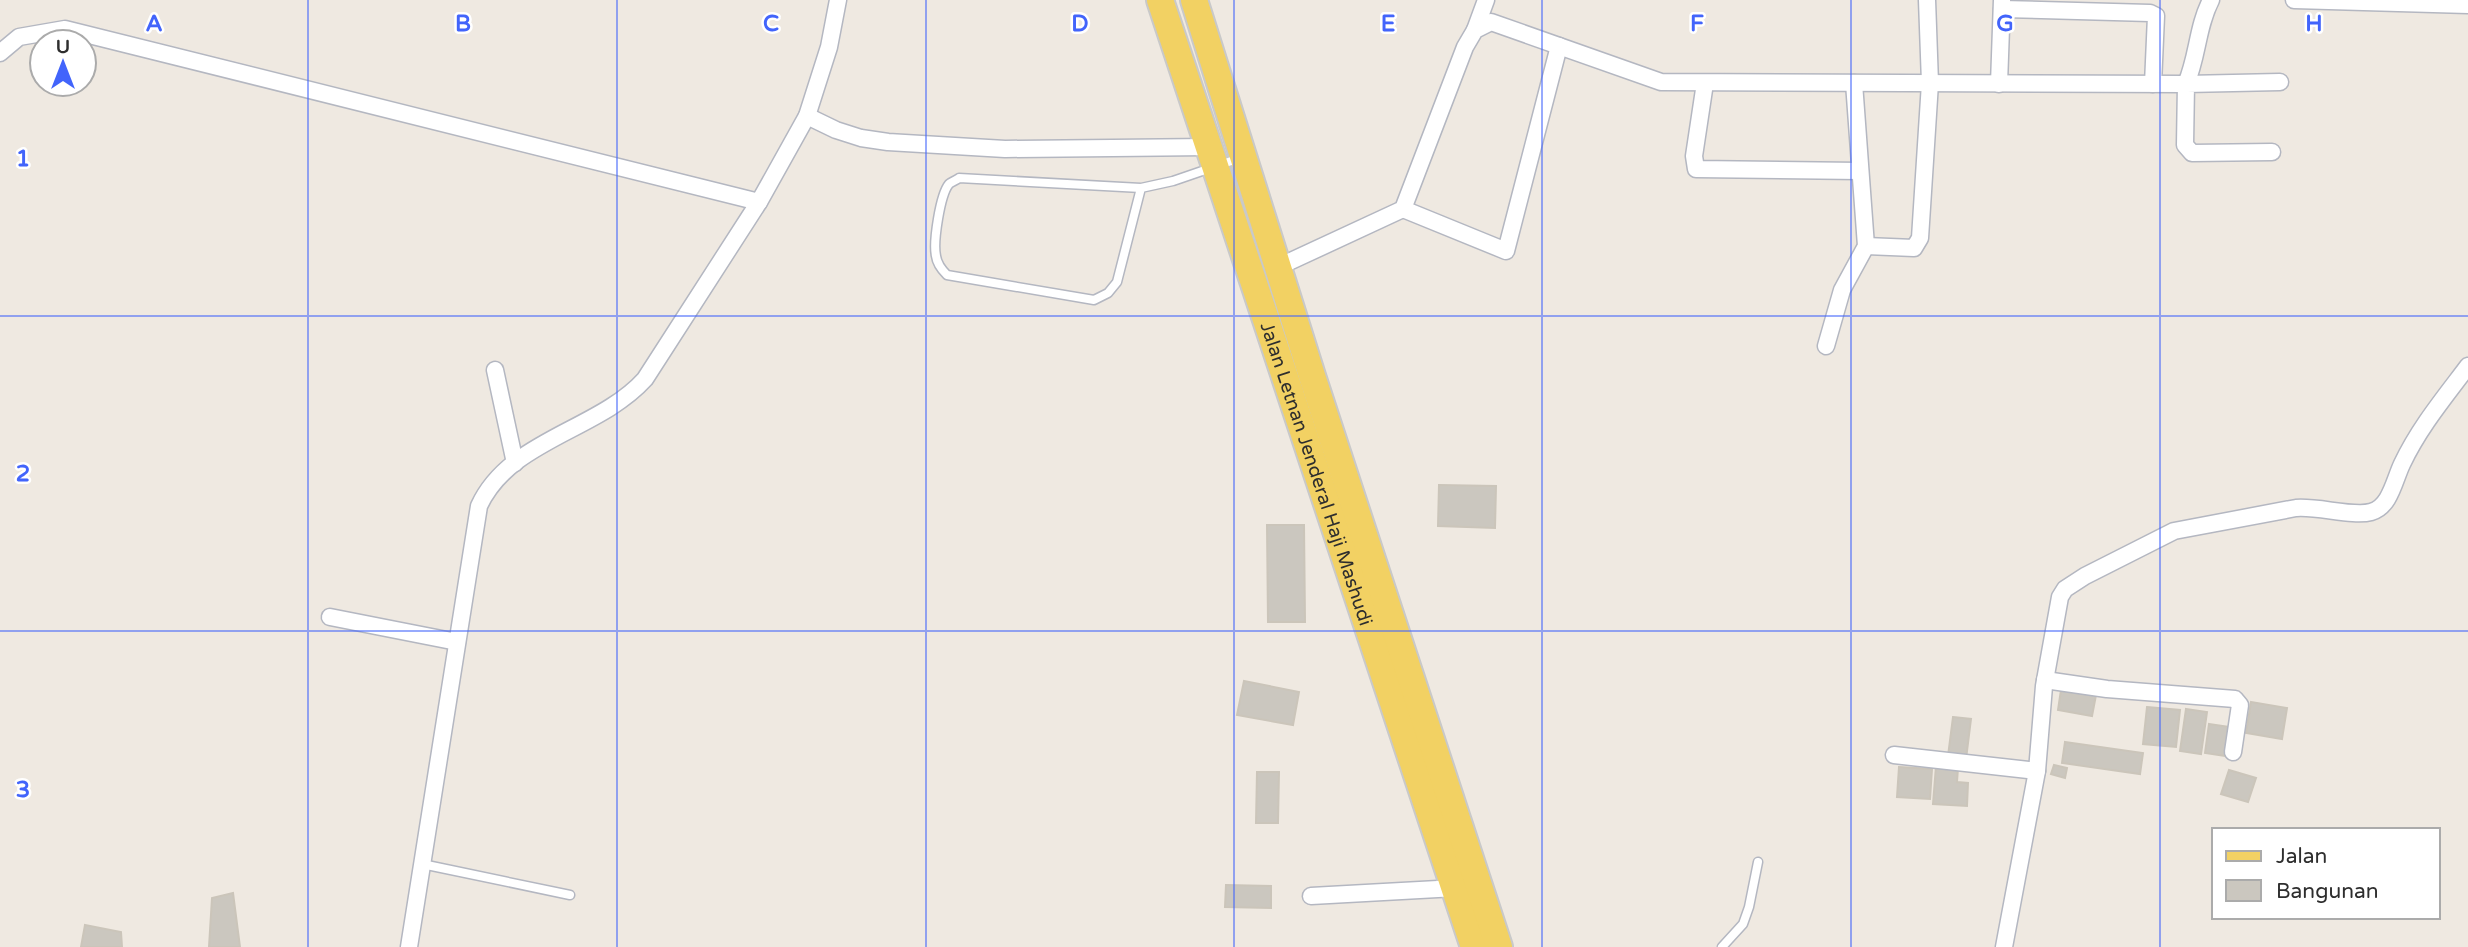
<svg xmlns="http://www.w3.org/2000/svg" width="2468" height="947" viewBox="0 0 2468 947" font-family="'Varela Round',sans-serif">
	<style>
		.building { fill: #cbc7bf; stroke: #cbc5ba; stroke-width: 2 }
		.lines { fill: none; stroke-linecap: round; stroke-linejoin: round }
		.lane-casing { stroke: #b4b7c1; stroke-width: 11 }
		.street-casing { stroke: #b4b7c1; stroke-width: 19 }
		.primary-casing { stroke: #c9c9c9; stroke-width: 30 }
		.lane { stroke: #fff; stroke-width: 8 }
		.street { stroke: #fff; stroke-width: 16 }
		.primary { stroke: #f2d163; stroke-width: 26 }
		.grid { fill: none; stroke: #4264fb; stroke-width: 2; stroke-opacity: 0.55 }
		.labels { text-anchor: middle; stroke-width: 5; stroke-linejoin: round; paint-order: stroke }
		.street-label { font-size: 19px; fill: #2e2e2e; stroke: #fff }
		.grid-label { font-size: 23px; text-anchor: middle; font-weight: bold; fill: #4264fb; stroke: #fff; stroke-width: 5; stroke-linejoin: round; paint-order: stroke }
	</style>
	<rect width="100%" height="100%" fill="#efe9e1"/>
	<!-- building -->
	<g class="building">
		<polygon points="1439,485 1496,486 1495,528 1438,526"/>
		<polygon points="1267,525 1304,525 1305,622 1268,622"/>
		<polygon points="1244,681 1299,692 1293,725 1237,715"/>
		<polygon points="2061,690 2096,695 2092,716 2058,710"/>
		<polygon points="2251,702 2287,708 2282,739 2246,733"/>
		<polygon points="2147,707 2180,710 2176,747 2143,744"/>
		<polygon points="2186,709 2207,712 2201,754 2180,751"/>
		<polygon points="1953,717 1971,719 1966,759 1948,756"/>
		<polygon points="2209,724 2230,727 2226,756 2205,753"/>
		<polygon points="2065,742 2143,753 2140,774 2062,763"/>
		<polygon points="2054,765 2067,768 2065,778 2051,774"/>
		<polygon points="1936,766 1958,768 1957,782 1968,783 1967,806 1933,804"/>
		<polygon points="1899,767 1932,769 1930,799 1897,797"/>
		<polygon points="2229,770 2256,778 2248,802 2221,794"/>
		<polygon points="1257,772 1279,772 1278,823 1256,823"/>
		<polygon points="1226,885 1271,886 1271,908 1225,907"/>
		<polygon points="233,893 240,947 209,947 212,898"/>
		<polygon points="85,925 121,932 122,947 81,947"/>
	</g>
	<g class="lines">
		<defs>
			<g id="lane">
				<path d="M1141,188l-24,94 -9,11 -14,7 -147,-25c-5,-5 -10,-11 -11,-19 -3,-14 4,-61 13,-72 2,-2 8,-4 10,-6l182,10 32,-7 67,-23"/>
				<polyline points="422,864 570,895"/>
				<polyline points="1722,947 1743,924 1749,907 1758,862"/>
			</g>
			<g id="street">
				<polyline points="2294,0 2468,5"/>
				<polyline points="2002,9 2150,13 2156,16 2153,84"/>
				<polyline points="1475,30 1486,0"/>
				<polyline points="0,53 19,37 65,29 759,202"/>
				<polyline points="1705,83 1694,156 1696,169 1860,171"/>
				<polyline points="1999,84 2002,0"/>
				<polyline points="807,116 836,130 861,138 888,142 1005,149 1209,147"/>
				<polyline points="2272,152 2192,153 2185,145 2186,84 2280,82"/>
				<polyline points="1403,209 1506,251 1559,46"/>
				<polyline points="1866,246 1914,248 1920,238 1930,83 1927,0"/>
				<path d="M1278,267l125,-58 62,-162 10,-17 16,-8 170,60 525,2c12,-28 11,-57 25,-84"/>
				<polyline points="1826,346 1842,290 1866,246 1854,83"/>
				<polyline points="495,370 515,463"/>
				<polyline points="330,617 457,642"/>
				<polyline points="2045,680 2107,689 2235,699 2240,705 2233,752"/>
				<polyline points="1894,755 2037,771"/>
				<polyline points="1311,896 1456,888"/>
				<path d="M409,947l70,-441c31,-67 119,-75 166,-127l114,-177 48,-86 22,-69 9,-47"/>
				<path d="M2004,947l33,-176 7,-85 16,-89 5,-8 20,-13 89,-45 122,-23c22,-2 57,9 75,4 19,-5 23,-31 31,-48 17,-36 42,-66 66,-98"/>
			</g>
			<g id="primary">
				<path id="s1" d="M1160,0l314,947"/>
				<polyline points="1194,0 1313,379 1499,947"/>
			</g>
		</defs>
		<!-- lane casing -->
		<use href="#lane" class="lane-casing"/>
		<!-- street casing -->
		<use href="#street" class="street-casing"/>
		<!-- primary casing -->
		<use href="#primary" class="primary-casing"/>
		<!-- lane -->
		<use href="#lane" class="lane"/>
		<!-- street -->
		<use href="#street" class="street"/>
		<!-- primary -->
		<use href="#primary" class="primary"/>
	</g>
	<!-- grid -->
	<path class="grid" d="M308,0v947M617,0v947M926,0v947M1234,0v947M1542,0v947M1851,0v947M2160,0v947M0,316h2468M0,631h2468"/>
	<g class="labels">
		<!-- street labels -->
		<g class="street-label">
			<text dy="7" stroke="none"><textPath href="#s1" startOffset="499">Jalan Letnan Jenderal Haji Mashudi</textPath></text>
		</g>
	</g>
	<g class="grid-label">
		<text x="154" y="31">A</text>
		<text x="463" y="31">B</text>
		<text x="771" y="31">C</text>
		<text x="1080" y="31">D</text>
		<text x="1388" y="31">E</text>
		<text x="1697" y="31">F</text>
		<text x="2005" y="31">G</text>
		<text x="2314" y="31">H</text>
		<text x="23" y="166">1</text>
		<text x="23" y="481">2</text>
		<text x="23" y="797">3</text>
	</g>
	<!-- legend -->
	<rect x="2212" y="828" width="228" height="91" fill="#ffffff" stroke="#ababab" stroke-width="2"/>
	<rect x="2226" y="851" width="35" height="10" fill="#f2d163" stroke="#ababab" stroke-width="2"/>
	<text x="2276" y="863" font-size="21" fill="#2e2e2e">Jalan</text>
	<rect x="2226" y="880" width="35" height="21" fill="#cbc7bf" stroke="#ababab" stroke-width="2"/>
	<text x="2276" y="898" font-size="21" fill="#2e2e2e">Bangunan</text>
	<!-- north arrow -->
	<g transform="translate(63 63)"><circle r="33" fill="#ffffff" stroke="#ababab" stroke-width="2"/>
	<path d="M0-5L12 26L0 18L-12 26Z" fill="#4264fb"/>
	<text y="-10" font-size="19" font-weight="bold" text-anchor="middle" fill="#2e2e2e">U</text>
	</g>
</svg>
